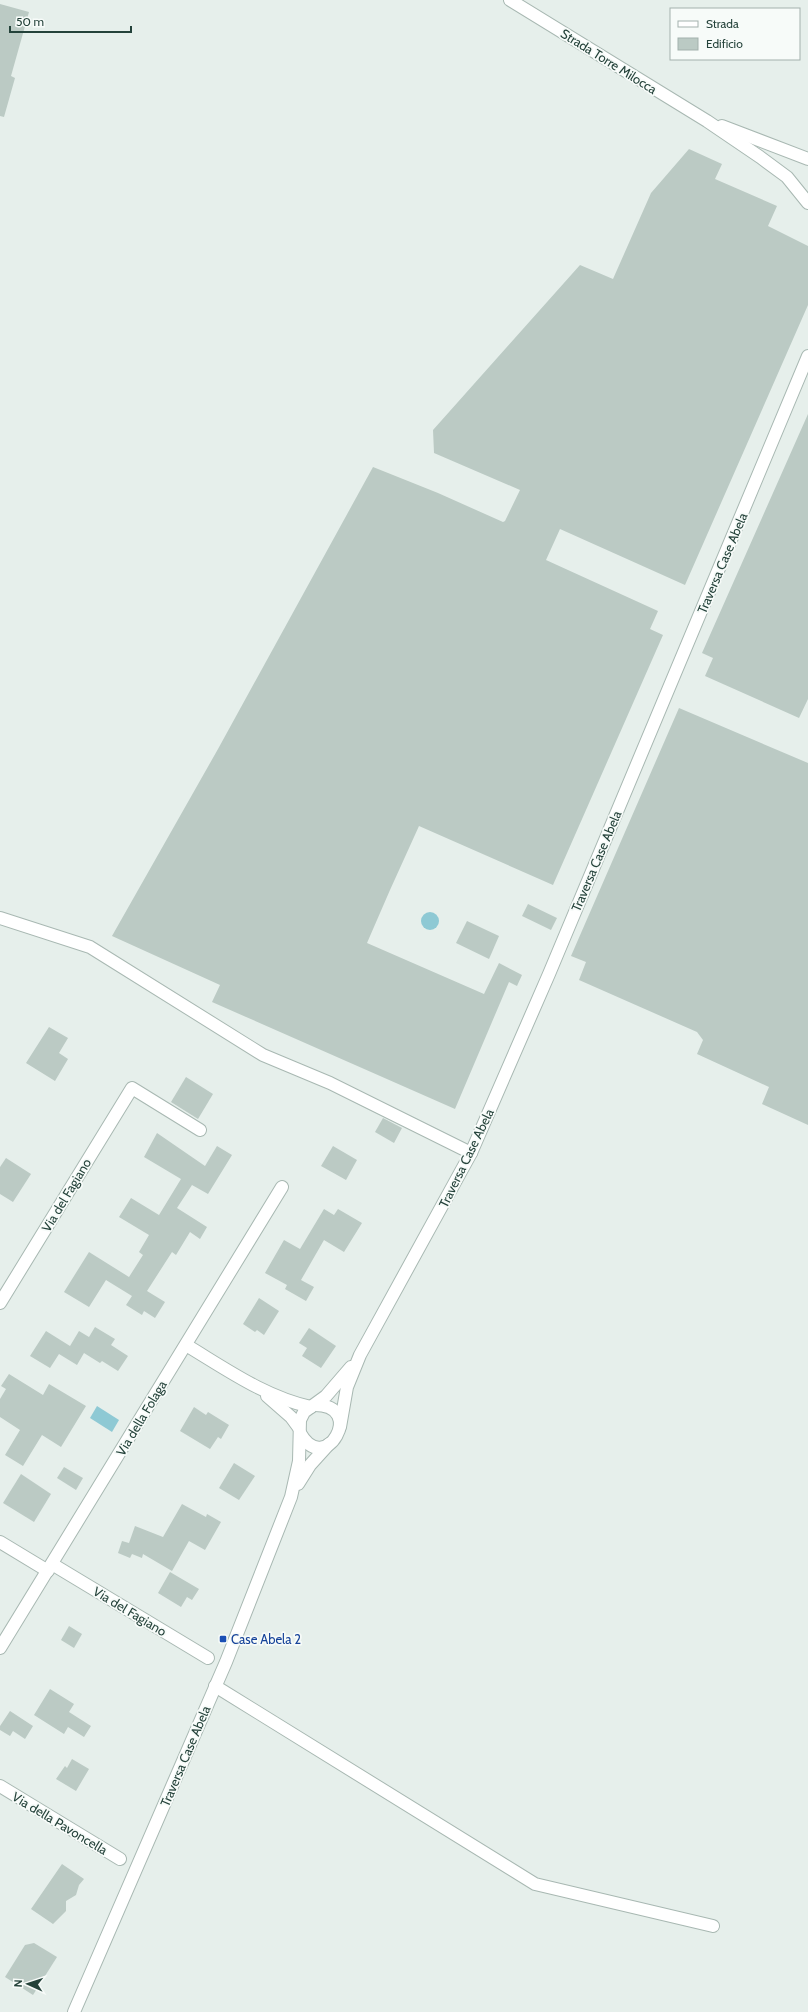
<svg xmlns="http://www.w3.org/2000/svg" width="808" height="2012" viewBox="0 0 808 2012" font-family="Cabin,sans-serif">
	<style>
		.water { fill: #8ec9d4 }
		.building { fill: #bbcac4 }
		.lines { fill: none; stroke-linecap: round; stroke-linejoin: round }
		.minor-casing { stroke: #a8b8b2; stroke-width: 14 }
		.minor { stroke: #fff; stroke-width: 12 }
		.transit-dot { fill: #1a4fb4; stroke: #f7fbf9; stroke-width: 1.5 }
		.labels { text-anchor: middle; stroke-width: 3.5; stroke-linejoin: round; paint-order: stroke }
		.street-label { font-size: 13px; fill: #24423a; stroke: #f7fbf9 }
		.transit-label { font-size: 13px; fill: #164399; stroke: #f7fbf9; text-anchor: start }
	</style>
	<rect width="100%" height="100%" fill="#e6efeb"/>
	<!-- water -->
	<g class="water">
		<circle cx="430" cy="921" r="9"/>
		<polygon points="97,1406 119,1420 112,1432 90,1418"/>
	</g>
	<!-- building -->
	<g class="building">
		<polygon points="0,4 29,12 11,76 15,78 4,117 0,116"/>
		<polygon points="689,149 722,164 715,179 777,206 768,226 808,246 808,305 685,585 560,529 546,560 658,611 650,629 663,635 553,885 419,826 390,890 367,943 484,994 499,963 522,975 517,986 509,982 455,1109 212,1002 220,985 112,936 218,749 373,467 438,493 503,522 505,521 520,490 434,453 433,430 580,265 613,279 651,193"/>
		<polygon points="808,414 808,699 799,718 705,676 713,658 702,653"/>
		<polygon points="679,708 808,763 808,1125 762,1104 769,1087 697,1054 703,1040 697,1032 579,980 586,962 571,956"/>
		<polygon points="528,904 557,918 551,930 522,916"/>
		<polygon points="467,921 499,936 489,959 456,943"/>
		<polygon points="49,1027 68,1038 59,1053 68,1059 55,1081 26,1063"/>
		<polygon points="186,1077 213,1094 198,1119 171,1102"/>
		<polygon points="383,1118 402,1128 394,1143 375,1132"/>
		<polygon points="157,1133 205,1166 217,1146 232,1155 208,1194 192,1185 177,1208 207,1227 200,1239 190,1232 176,1255 172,1252 147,1291 165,1302 155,1318 144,1311 142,1315 126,1305 132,1296 106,1280 89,1307 64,1292 89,1252 129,1277 143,1255 139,1252 149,1235 119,1217 131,1198 159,1215 181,1179 144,1157"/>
		<polygon points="333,1146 357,1160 346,1180 321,1166"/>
		<polygon points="6,1158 31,1174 13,1202 0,1194 0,1167"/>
		<polygon points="324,1209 334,1215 338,1209 362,1223 344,1252 324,1240 301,1280 314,1287 306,1301 285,1289 287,1285 265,1273 284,1240 300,1249"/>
		<polygon points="259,1298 279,1311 264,1335 257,1330 255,1332 243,1324"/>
		<polygon points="95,1327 115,1339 111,1345 128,1356 118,1371 102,1361 100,1363 84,1353 77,1365 59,1354 50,1368 30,1356 46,1331 70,1346 79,1331 89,1337"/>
		<polygon points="309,1328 336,1346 321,1368 302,1356 307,1348 299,1343"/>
		<polygon points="9,1374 43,1395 49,1384 86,1406 61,1447 42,1435 23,1466 5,1455 20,1430 0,1417 0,1399 6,1389 1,1386"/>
		<polygon points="194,1407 206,1415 208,1412 229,1425 221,1439 218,1437 210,1449 180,1431"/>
		<polygon points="234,1463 255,1476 239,1500 219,1488"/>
		<polygon points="64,1467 83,1478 76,1490 57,1478"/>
		<polygon points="21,1474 51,1494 34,1522 3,1503"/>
		<polygon points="182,1504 206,1517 207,1514 221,1522 205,1550 189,1541 172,1571 143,1554 142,1558 132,1554 130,1558 118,1553 122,1541 129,1543 135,1526 163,1537"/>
		<polygon points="170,1572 199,1589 192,1600 187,1597 181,1607 158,1593"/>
		<polygon points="69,1626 82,1634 74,1648 61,1640"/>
		<polygon points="50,1689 74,1704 69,1712 91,1726 84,1737 68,1727 64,1734 34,1715"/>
		<polygon points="10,1711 33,1726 25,1739 13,1731 10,1736 0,1730 0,1726"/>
		<polygon points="72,1759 89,1769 76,1791 56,1779 65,1766 67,1768"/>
		<polygon points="62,1864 84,1879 79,1885 76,1895 66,1901 66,1911 53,1924 31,1909"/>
		<polygon points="34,1943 57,1957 33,1995 5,1977 25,1945"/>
	</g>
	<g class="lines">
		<defs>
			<g id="minor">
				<polyline points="510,0 707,121 760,157 787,177 808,203"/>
				<polyline points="722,126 808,159"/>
				<polyline points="0,918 90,947 263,1055 330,1083 471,1153"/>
				<polyline points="0,1303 132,1088 200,1130"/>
				<path d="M186,1345c40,24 79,52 125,62"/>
				<polyline points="267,1396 291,1417 299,1428"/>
				<polyline points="340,1427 347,1387 360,1355 471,1153 549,974 808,356"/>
				<path d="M300,1433c25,45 67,-28 15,-28"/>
				<polyline points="298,1484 310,1465 329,1444"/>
				<polyline points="0,1542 48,1571"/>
				<polyline points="52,1564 208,1658"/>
				<polyline points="0,1648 282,1187"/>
				<polyline points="215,1686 535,1884 713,1926"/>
				<polyline points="0,1786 120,1859"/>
				<polyline points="74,2012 226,1662 291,1497 299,1461 300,1420 304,1412 326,1396 351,1367"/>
			</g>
		</defs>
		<!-- minor casing -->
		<use href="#minor" class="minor-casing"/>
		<!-- minor -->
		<use href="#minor" class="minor"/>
	</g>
	<!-- markers -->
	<rect class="transit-dot" x="219" y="1635" width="8" height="8" rx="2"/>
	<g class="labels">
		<!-- street labels -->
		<g class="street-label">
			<text transform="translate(609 61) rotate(32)" y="5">Strada Torre Milocca</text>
			<text transform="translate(722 563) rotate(-67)" y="5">Traversa Case Abela</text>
			<text transform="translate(596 861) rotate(-67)" y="5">Traversa Case Abela</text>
			<text transform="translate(466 1158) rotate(-64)" y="5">Traversa Case Abela</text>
			<text transform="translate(66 1195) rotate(-59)" y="5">Via del Fagiano</text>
			<text transform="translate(141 1418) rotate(-59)" y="5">Via della Folaga</text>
			<text transform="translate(130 1611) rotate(31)" y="5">Via del Fagiano</text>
			<text transform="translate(185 1756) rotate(-67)" y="5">Traversa Case Abela</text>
			<text transform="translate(60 1823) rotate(31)" y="5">Via della Pavoncella</text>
		</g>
		<!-- transit labels -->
		<g class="transit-label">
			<text x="231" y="1644">Case Abela 2</text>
		</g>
	</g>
	<!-- legend -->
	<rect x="670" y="8" width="130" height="52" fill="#f7fbf9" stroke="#a3b1ad"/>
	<rect x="678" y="21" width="20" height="6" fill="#ffffff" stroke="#a3b1ad"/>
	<text x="706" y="28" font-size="12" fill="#24423a">Strada</text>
	<rect x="678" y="38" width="20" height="12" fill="#bbcac4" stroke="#a3b1ad"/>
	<text x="706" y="48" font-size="12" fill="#24423a">Edificio</text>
	<!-- north arrow -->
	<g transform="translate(28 1984) rotate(273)" stroke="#f7fbf9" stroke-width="3" paint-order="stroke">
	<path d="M0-3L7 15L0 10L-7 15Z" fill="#24423a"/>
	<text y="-6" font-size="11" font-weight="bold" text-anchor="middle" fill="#24423a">N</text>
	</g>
	<!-- scale -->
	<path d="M10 26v6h121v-6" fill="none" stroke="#24423a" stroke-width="2"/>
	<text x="16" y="26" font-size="12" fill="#24423a" stroke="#f7fbf9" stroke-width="3" paint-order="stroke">50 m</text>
</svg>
